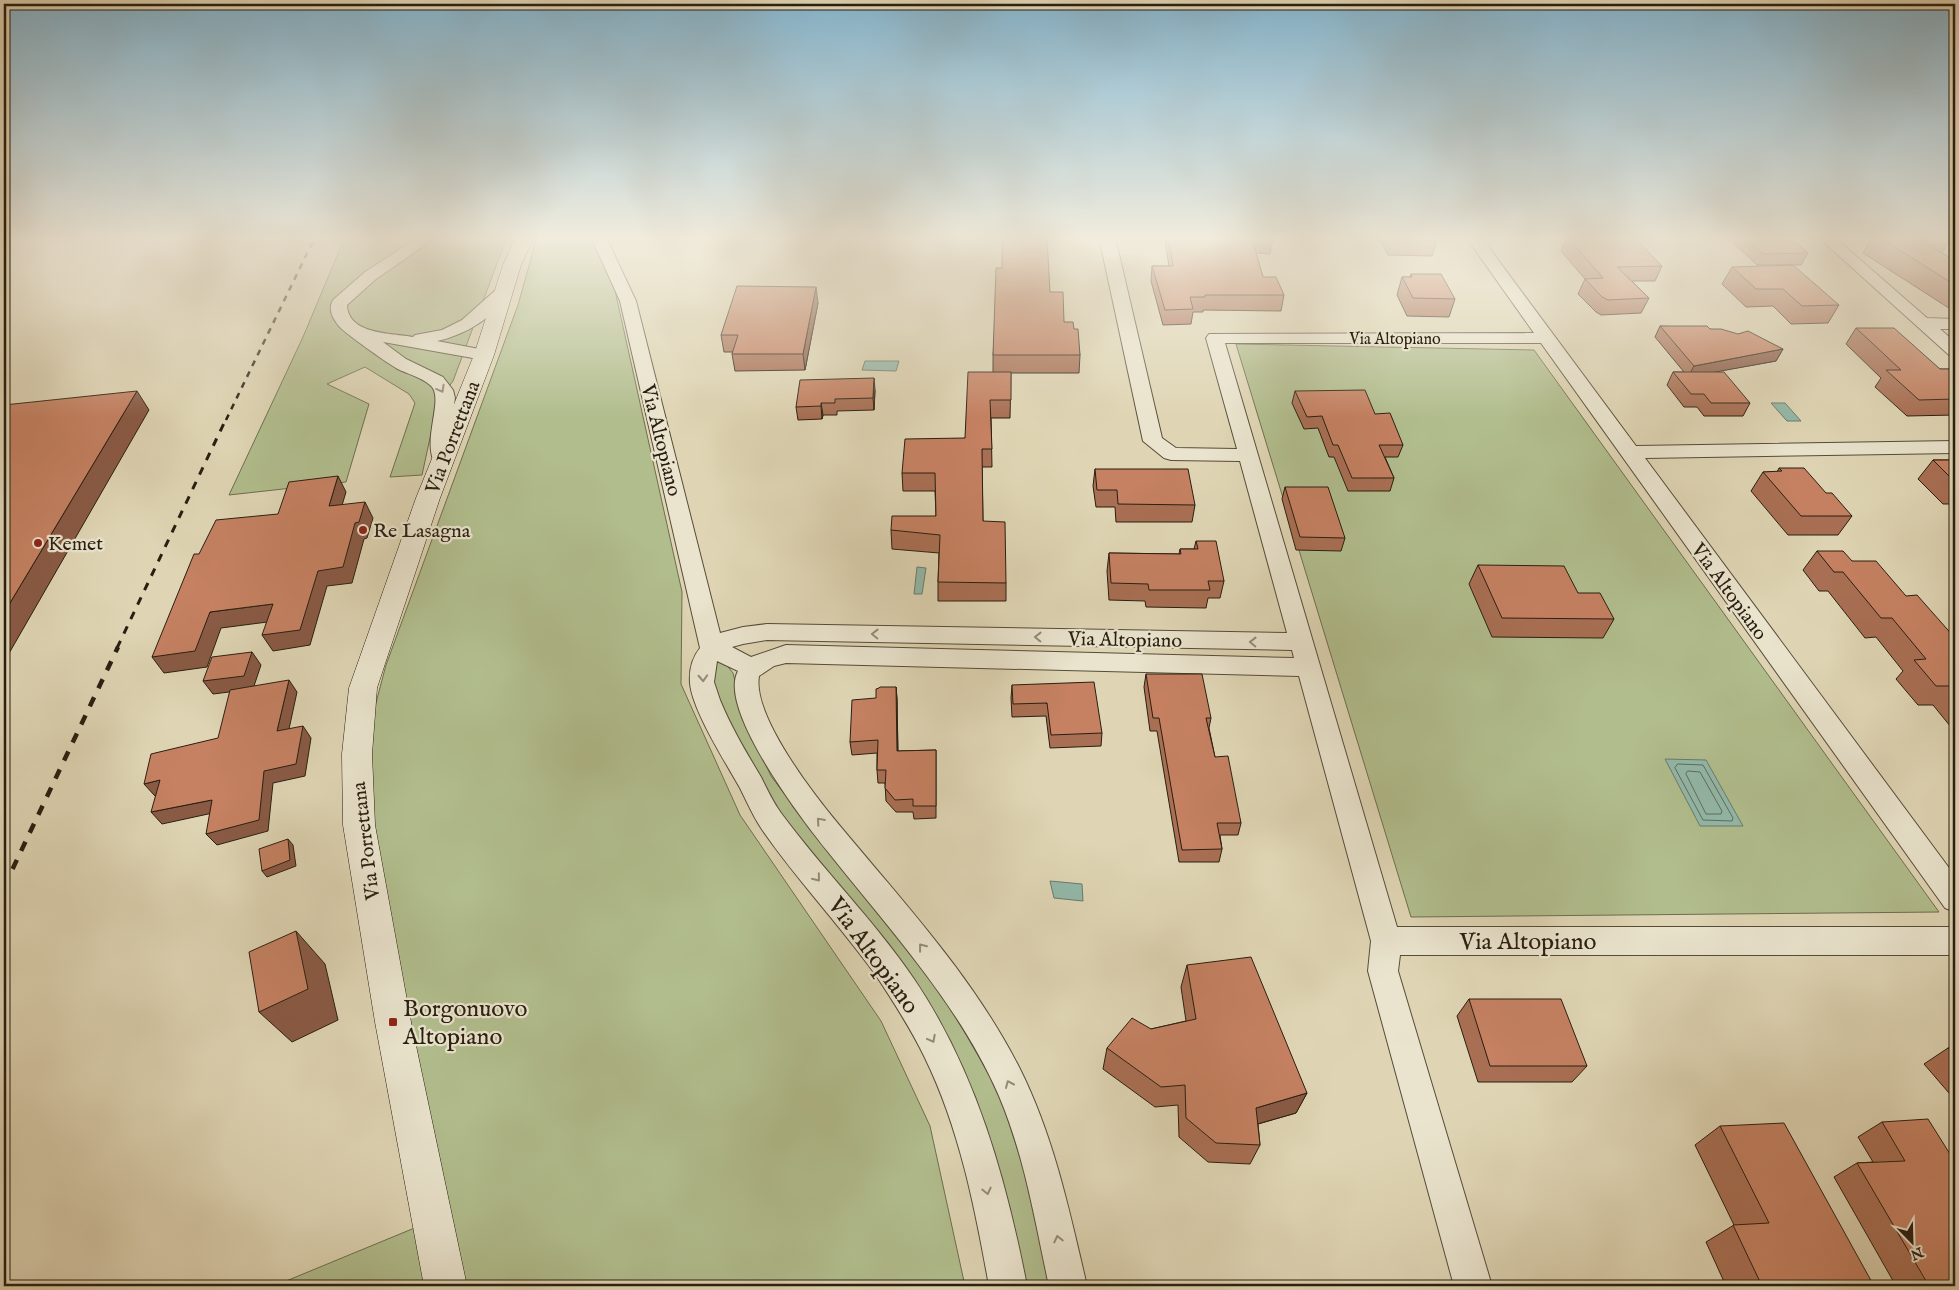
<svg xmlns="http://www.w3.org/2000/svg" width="1959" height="1290" viewBox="0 0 1959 1290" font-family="'IM FELL English',serif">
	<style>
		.green { fill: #b1bd8d; stroke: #6d6e4e }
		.water { fill: #93b9aa; stroke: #697b6c }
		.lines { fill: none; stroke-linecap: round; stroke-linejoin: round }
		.shore { stroke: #5e6c5d; stroke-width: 1 }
		.street-casing { stroke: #564c39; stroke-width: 2 }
		.secondary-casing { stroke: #291e10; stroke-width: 1 }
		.street { fill: #eae4ce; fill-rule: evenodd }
		.secondary { fill: #eae4ce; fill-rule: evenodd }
		.rail-far2 { stroke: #291e10; stroke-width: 2.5; stroke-dasharray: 6 6; stroke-linecap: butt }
		.rail-far1 { stroke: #291e10; stroke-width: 3; stroke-dasharray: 8 8; stroke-linecap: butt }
		.rail { stroke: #291e10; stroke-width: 4.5; stroke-dasharray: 10 10; stroke-linecap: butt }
		.wall { fill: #a96f54; stroke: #291e10 }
		.shaded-wall { fill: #8a5a45; stroke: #291e10 }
		.building { fill: #c58162; stroke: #291e10 }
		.oneway { stroke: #938b78 }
		.poi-dot { fill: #8f2418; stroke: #eae4ce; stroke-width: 2 }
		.labels { text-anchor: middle; stroke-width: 4.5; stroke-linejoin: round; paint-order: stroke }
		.far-street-label { font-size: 16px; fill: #291e10; stroke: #eae4ce }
		.street-label { font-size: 20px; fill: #291e10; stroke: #eae4ce }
		.poi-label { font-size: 20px; fill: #291e10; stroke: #eae4ce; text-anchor: start }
		.near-street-label { font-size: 24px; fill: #291e10; stroke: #eae4ce }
		.near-poi-label { font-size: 24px; fill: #291e10; stroke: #eae4ce; text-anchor: start }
	</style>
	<rect width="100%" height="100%" fill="#dfd5b4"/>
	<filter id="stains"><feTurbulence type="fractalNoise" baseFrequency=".004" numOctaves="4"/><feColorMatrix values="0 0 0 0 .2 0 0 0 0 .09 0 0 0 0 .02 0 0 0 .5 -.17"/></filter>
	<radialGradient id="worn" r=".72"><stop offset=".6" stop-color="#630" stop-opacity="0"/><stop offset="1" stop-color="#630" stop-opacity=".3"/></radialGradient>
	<!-- green -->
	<g class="green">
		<polygon points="345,237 510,237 504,245 453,381 438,401 422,475 390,477 415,403 409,394 365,367 327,384 369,404 346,482 229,495 303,337"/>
		<polygon points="537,237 596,237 608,259 682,592 681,684 740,815 881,1021 930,1126 965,1286 274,1286 429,1222 352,793 386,665 518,305"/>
		<polygon points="1236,344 1534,350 1939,912 1411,917"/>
		<polygon points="716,662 725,663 733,673 744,718 771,776 817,837 901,942 949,1005 999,1092 1029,1185 1052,1286 1019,1286 1012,1244 985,1141 734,745 714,683"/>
	</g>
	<!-- water -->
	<g class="water">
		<polygon points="865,361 899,361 896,371 862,370"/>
		<polygon points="1771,403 1785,403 1801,421 1787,421"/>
		<polygon points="917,567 926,568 922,594 914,594"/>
		<polygon points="1665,759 1706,760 1743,826 1700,826"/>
		<polygon points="1050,881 1082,884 1083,901 1054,898"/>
	</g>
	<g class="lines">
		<!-- shore -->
		<g class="shore">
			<polygon points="1678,764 1703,765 1733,818 1732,821 1703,820 1675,768"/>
			<polygon points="1688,771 1700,772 1722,811 1721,814 1706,814 1686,774"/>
		</g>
		<defs>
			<g id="street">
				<path d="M419,237h18l-61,42 -29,26c1,30 45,28 66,32l2,-2 27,-5 20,-10 37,-33h12l2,3c-18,26 -45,44 -76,51l53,10 3,4 -3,4 -6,1 -101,-18 23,17 37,18 10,13 2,8 -6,40 4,23 -3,4 -7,2 -7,-2c-16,-23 10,-68 -6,-80 -9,-8 -23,-11 -34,-17 -10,-6 -52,-35 -58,-43 -6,-8 -10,-16 -5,-25l32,-28z"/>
				<path d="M591,237h15l30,64 84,332 23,-6 24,-3 520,9 -47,-172 -69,-1 -7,-2 -21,-17 -44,-204h16l47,201 14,10 61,1 -31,-111 3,-4 325,-1 -68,-96h15l155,209 319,-5v12l-310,5 310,418v36l-10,-4 -404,-565h-316l172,584h558v28h-555l-2,16 94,315h-38l-86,-315 3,-30 -72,-265 -513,-13 -12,3 -15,10c-7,40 56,120 81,150 65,78 134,152 180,243 34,68 50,144 67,217h-38c-14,-64 -24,-129 -50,-190 -40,-92 -110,-167 -171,-244 -25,-31 -111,-143 -90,-181l-21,-10 -3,21 6,18c11,27 26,52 41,77 6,12 12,25 20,36 42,57 93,107 133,166 62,92 92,199 113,307h-38c-14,-78 -29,-156 -64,-228 -14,-29 -32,-57 -50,-84 -36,-50 -79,-95 -114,-146 -8,-12 -14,-26 -21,-40 -14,-25 -48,-78 -50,-105 -1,-13 2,-25 10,-35l-80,-347zM767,640l525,10 2,8 -508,-13 -35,12 -19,-10 11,-3z"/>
				<polygon points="1818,237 1834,237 1927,318 1955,319 1955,329 1940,329 1955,342 1955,356 1949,355"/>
			</g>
			<polygon id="secondary" points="516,237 534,237 521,265 494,355 440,498 377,688 372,754 375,825 411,1022 467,1286 424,1286 375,1022 343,825 342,754 349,688 416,498 474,355 503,265"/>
		</defs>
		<!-- street casing -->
		<use href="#street" class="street-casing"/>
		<!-- secondary casing -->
		<use href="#secondary" class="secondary-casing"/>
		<!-- street -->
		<use href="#street" class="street"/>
		<!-- secondary -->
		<use href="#secondary" class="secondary"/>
		<!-- rail-far2 -->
		<polyline class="rail-far2" points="226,420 315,237"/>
		<!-- rail-far1 -->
		<polyline class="rail-far1" points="117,648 226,419"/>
		<!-- rail -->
		<polyline class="rail" points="4,887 118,647"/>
	</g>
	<!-- wall -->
	<g class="wall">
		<polygon points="1165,237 1273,237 1273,239 1270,254 1256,253 1263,277 1284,295 1281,311 1203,310 1203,312 1193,312 1191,324 1163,325 1151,281 1152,266 1169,266 1165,242"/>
		<polygon points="1379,237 1434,237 1437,241 1432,256 1388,255"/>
		<polygon points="1567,237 1662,266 1655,281 1632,281 1649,298 1641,313 1601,315 1596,312 1578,294 1585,279 1561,251"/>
		<polygon points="1727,237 1789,237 1808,253 1801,265 1757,265"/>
		<polygon points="1872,237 1949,237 1951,239 1942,253 1955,261 1955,312 1863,253"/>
		<polygon points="1732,267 1839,305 1828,323 1791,324 1773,306 1746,307 1722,284"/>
		<polygon points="1002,268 1050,292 1064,322 1074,329 1080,355 1079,373 1011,373 1010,418 991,418 992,467 982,467 983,521 1006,583 1006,601 938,601 938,582 939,553 892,549 891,530 936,516 935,491 903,491 902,473 965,438 993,372 993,355"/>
		<polygon points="1411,274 1455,299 1449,317 1407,316 1397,295 1402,277 1410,277"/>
		<polygon points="818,303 805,370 735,371 732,354 733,352 724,352 721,335"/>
		<polygon points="1660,326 1710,329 1783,349 1776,361 1713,372 1750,403 1743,416 1704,416 1697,407 1684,407 1667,385 1673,372 1684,372 1655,337"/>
		<polygon points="1856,328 1940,369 1955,369 1955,415 1907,416 1875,387 1881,378 1846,344"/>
		<polygon points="875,390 874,410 837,411 837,415 823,415 822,419 798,420 796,407"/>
		<polygon points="1295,391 1375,414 1403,445 1398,457 1385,457 1394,478 1390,491 1348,491 1334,457 1329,457 1318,428 1304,429 1292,403"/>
		<polygon points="1933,460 1955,460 1955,507 1952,504 1943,504 1918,479"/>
		<polygon points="1779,468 1852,516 1838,535 1788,535 1751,491 1763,472 1777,472"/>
		<polygon points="1095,469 1195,505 1192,522 1116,522 1115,507 1096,507 1093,486"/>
		<polygon points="1285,487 1345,538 1341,551 1296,550 1282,499"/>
		<polygon points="1196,541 1224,581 1220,598 1208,598 1206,608 1146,607 1145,601 1109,600 1107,571 1109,553 1179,554 1180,549 1194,549"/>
		<polygon points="1817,551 1852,561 1906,596 1955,638 1955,732 1933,705 1918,705 1896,679 1903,671 1876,637 1865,638 1828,591 1819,591 1803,570"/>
		<polygon points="1478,565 1578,593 1614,619 1603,638 1492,637 1469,584"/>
		<polygon points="1955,574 1955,583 1951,578"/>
		<polygon points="1146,674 1211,718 1209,728 1215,757 1241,823 1238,835 1220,835 1222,849 1219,862 1179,862 1157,731 1150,731 1144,687"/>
		<polygon points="1012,685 1102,733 1101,746 1050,748 1046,716 1012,717 1011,698"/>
		<polygon points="896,687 897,699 898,751 936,750 936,818 914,819 913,812 896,812 886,801 885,783 878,783 877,770 877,753 852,755 850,742 876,698"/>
		<polygon points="1187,965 1307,1093 1296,1113 1258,1124 1260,1145 1250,1164 1208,1162 1179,1137 1178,1105 1155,1107 1103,1069 1107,1048 1151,1029 1186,1021 1181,987"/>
		<polygon points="1469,999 1587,1066 1572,1082 1478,1082 1457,1016"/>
		<polygon points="1955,1046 1955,1100 1924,1064 1948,1048"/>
		<polygon points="1882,1122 1955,1162 1955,1286 1896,1286 1834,1177 1857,1163 1873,1162 1858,1137"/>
		<polygon points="1720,1126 1874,1286 1726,1286 1706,1242 1734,1225 1695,1145"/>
	</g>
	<!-- shaded-wall -->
	<g class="shaded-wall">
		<polygon points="816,287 818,303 805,370 803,354"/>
		<polygon points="1783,349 1776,361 1688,377 1694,366"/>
		<polygon points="874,378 875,390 874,410 873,398"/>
		<polygon points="137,391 149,410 4,662 4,613"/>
		<polygon points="821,403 823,415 822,419 821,406"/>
		<polygon points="338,476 346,492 337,522 329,506"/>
		<polygon points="365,502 373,518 367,538 364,539 352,583 327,586 310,645 273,651 262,635 318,571 355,523"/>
		<polygon points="273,604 283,620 221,628 207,667 164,673 152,657 210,612"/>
		<polygon points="252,652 261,665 253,689 213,694 203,681"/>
		<polygon points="289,680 297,692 286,743 277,731"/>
		<polygon points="896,687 897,699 898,764 897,751"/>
		<polygon points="303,726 311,738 305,776 273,783 268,831 217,845 206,834"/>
		<polygon points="160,780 171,792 155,796 144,784"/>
		<polygon points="212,800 222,811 162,824 151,812"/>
		<polygon points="288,839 293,845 296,866 267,877 262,871"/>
		<polygon points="296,931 325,964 338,1020 292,1042 259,1012"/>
		<polygon points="1307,1093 1296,1113 1247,1127 1256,1108"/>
	</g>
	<!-- building -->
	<g class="building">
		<polygon points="1002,237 1047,237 1050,292 1063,292 1064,322 1073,322 1074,329 1078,329 1080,355 993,355 996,268 1002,268"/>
		<polygon points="1168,237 1273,237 1273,239 1252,239 1263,277 1276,277 1284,295 1205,295 1205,297 1190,297 1193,309 1165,310 1152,266 1173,266"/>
		<polygon points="1390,237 1434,237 1437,241 1392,240"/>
		<polygon points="1567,237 1634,237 1662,266 1617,267 1649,298 1608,300 1602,297 1585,279 1603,278"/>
		<polygon points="1745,237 1789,237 1808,253 1763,254"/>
		<polygon points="1879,237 1949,237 1951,239 1919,239 1955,261 1955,285"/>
		<polygon points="1793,265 1839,305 1802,306 1783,289 1756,289 1732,267"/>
		<polygon points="1411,274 1441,274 1455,299 1413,298 1402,277 1412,277"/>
		<polygon points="737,286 816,287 803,354 732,354 738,335 721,335"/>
		<polygon points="1660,326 1707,326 1710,329 1721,329 1738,334 1748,331 1783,349 1694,366"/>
		<polygon points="1856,328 1894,328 1940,369 1955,369 1955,399 1919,400 1886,370 1901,370"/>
		<polygon points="968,372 1011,372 1011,400 990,400 992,449 982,449 983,521 1005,522 1006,583 938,582 940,535 891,530 892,516 936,516 935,473 902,473 905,439 965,438"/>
		<polygon points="1673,372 1724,372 1750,403 1711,403 1704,394 1691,394"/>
		<polygon points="874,378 873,398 835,399 835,403 821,403 821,406 796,407 800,380"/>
		<polygon points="1365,390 1375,414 1390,413 1403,445 1379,445 1394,478 1352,478 1338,445 1333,445 1322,416 1307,417 1295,391"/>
		<polygon points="137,391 4,613 4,405"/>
		<polygon points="1933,460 1955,460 1955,482"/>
		<polygon points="1779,468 1804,468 1826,493 1832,493 1852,516 1801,516 1763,472 1782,471"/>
		<polygon points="1095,469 1188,469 1195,505 1118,504 1117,490 1097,490"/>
		<polygon points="338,476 329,506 365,502 359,522 355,523 343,567 318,571 300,630 262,635 273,604 210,612 195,651 152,657 194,554 199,554 216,520 278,514 289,482"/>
		<polygon points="1285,487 1328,487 1345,538 1300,537"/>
		<polygon points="1196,541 1216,541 1224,581 1208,581 1210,590 1149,590 1148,584 1111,583 1109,553 1181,554 1180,549 1198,549"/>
		<polygon points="1817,551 1843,551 1852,561 1876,561 1906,596 1917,595 1955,638 1955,691 1951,686 1936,686 1914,660 1926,659 1892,618 1881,618 1843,572 1834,572"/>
		<polygon points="1478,565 1564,566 1578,593 1600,593 1614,619 1502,618"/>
		<polygon points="252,652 244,676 203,681 212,657"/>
		<polygon points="1146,674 1202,674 1211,718 1206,718 1215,757 1228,756 1241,823 1217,823 1222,849 1182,850 1159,718 1153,718"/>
		<polygon points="289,680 277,731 303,726 296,764 264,771 259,820 206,834 212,800 151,812 160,780 144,784 151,754 218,738 230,690"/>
		<polygon points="1094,682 1102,733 1051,735 1047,703 1013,704 1012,685"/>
		<polygon points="880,687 896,687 897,751 936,750 936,806 913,806 913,799 895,800 885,788 886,770 877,770 878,740 850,742 852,700 876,698 876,689 879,688"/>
		<polygon points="288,839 290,860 262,871 259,849"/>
		<polygon points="296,931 308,989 259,1012 249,952"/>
		<polygon points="1251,957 1307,1093 1256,1108 1260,1145 1216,1143 1186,1118 1185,1085 1161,1087 1107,1048 1132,1018 1151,1029 1196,1019 1187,965"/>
		<polygon points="1469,999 1561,999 1587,1066 1490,1066"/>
		<polygon points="1955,1046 1955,1057 1948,1048"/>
		<polygon points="1928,1119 1955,1162 1955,1286 1929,1286 1857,1163 1905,1161 1882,1122"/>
		<polygon points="1784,1123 1874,1286 1762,1286 1733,1225 1769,1223 1720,1126"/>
	</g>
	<!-- one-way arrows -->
	<defs><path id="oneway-chevron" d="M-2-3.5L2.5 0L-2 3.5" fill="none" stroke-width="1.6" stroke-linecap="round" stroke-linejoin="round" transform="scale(1.25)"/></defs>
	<g class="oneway">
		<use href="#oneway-chevron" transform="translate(441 389) rotate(61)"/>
		<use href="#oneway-chevron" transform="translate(875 634) rotate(-179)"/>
		<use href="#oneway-chevron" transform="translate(1038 637) rotate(-179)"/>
		<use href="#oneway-chevron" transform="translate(1253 642) rotate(-179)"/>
		<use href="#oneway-chevron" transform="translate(703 678) rotate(87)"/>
		<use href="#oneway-chevron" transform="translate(820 821) rotate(-131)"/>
		<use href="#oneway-chevron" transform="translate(817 878) rotate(51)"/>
		<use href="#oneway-chevron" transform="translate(922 947) rotate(-128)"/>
		<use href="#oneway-chevron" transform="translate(932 1039) rotate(62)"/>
		<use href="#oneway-chevron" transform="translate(1009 1084) rotate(-114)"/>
		<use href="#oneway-chevron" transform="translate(987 1191) rotate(77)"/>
		<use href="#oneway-chevron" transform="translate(1058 1239) rotate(-103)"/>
	</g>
	<!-- sky -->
	<linearGradient id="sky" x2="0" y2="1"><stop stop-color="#86b6cf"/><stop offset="0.57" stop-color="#f1ecdd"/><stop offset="1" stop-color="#f1ecdd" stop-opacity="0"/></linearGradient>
	<rect width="1959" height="418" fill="url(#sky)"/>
	<!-- markers -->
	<g class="poi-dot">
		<circle cx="363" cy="530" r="5"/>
		<circle cx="38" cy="543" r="5"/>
		<rect x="388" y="1017" width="10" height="10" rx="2.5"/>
	</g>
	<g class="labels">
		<!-- far-street labels -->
		<g class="far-street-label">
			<text x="1395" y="344">Via Altopiano</text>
		</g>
		<!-- street labels -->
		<g class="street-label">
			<text transform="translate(452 437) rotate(-69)" y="7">Via Porrettana</text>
			<text transform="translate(662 440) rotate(76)" y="7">Via Altopiano</text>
			<text transform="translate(1730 591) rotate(54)" y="7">Via Altopiano</text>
			<text transform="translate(1125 639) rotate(1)" y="7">Via Altopiano</text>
			<text transform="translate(365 841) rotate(-97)" y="7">Via Porrettana</text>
		</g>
		<!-- poi labels -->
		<g class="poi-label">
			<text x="373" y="537">Re Lasagna</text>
			<text x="48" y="550">Kemet</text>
		</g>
		<!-- near-street labels -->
		<g class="near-street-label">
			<text x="1528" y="949">Via Altopiano</text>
			<text transform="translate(874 955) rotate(54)" y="8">Via Altopiano</text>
		</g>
		<!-- near-poi labels -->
		<g class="near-poi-label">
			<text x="403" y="1016">Borgonuovo<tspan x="403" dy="28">Altopiano</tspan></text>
		</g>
	</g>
	<!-- margin -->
	<rect width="1959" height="1290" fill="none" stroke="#dfd5b4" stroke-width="20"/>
	<rect x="5" y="5" width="1949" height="1280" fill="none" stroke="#291e10" stroke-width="2.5"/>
	<rect x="10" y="10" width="1939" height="1270" fill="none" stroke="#291e10"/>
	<!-- north arrow -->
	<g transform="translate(1912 1242) rotate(157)" stroke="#eae4ce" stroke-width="4" paint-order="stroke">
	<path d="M0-4L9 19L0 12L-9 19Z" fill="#291e10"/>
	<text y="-8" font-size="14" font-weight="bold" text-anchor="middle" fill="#291e10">N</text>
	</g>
	<rect width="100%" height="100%" filter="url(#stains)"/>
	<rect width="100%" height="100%" fill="url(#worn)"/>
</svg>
